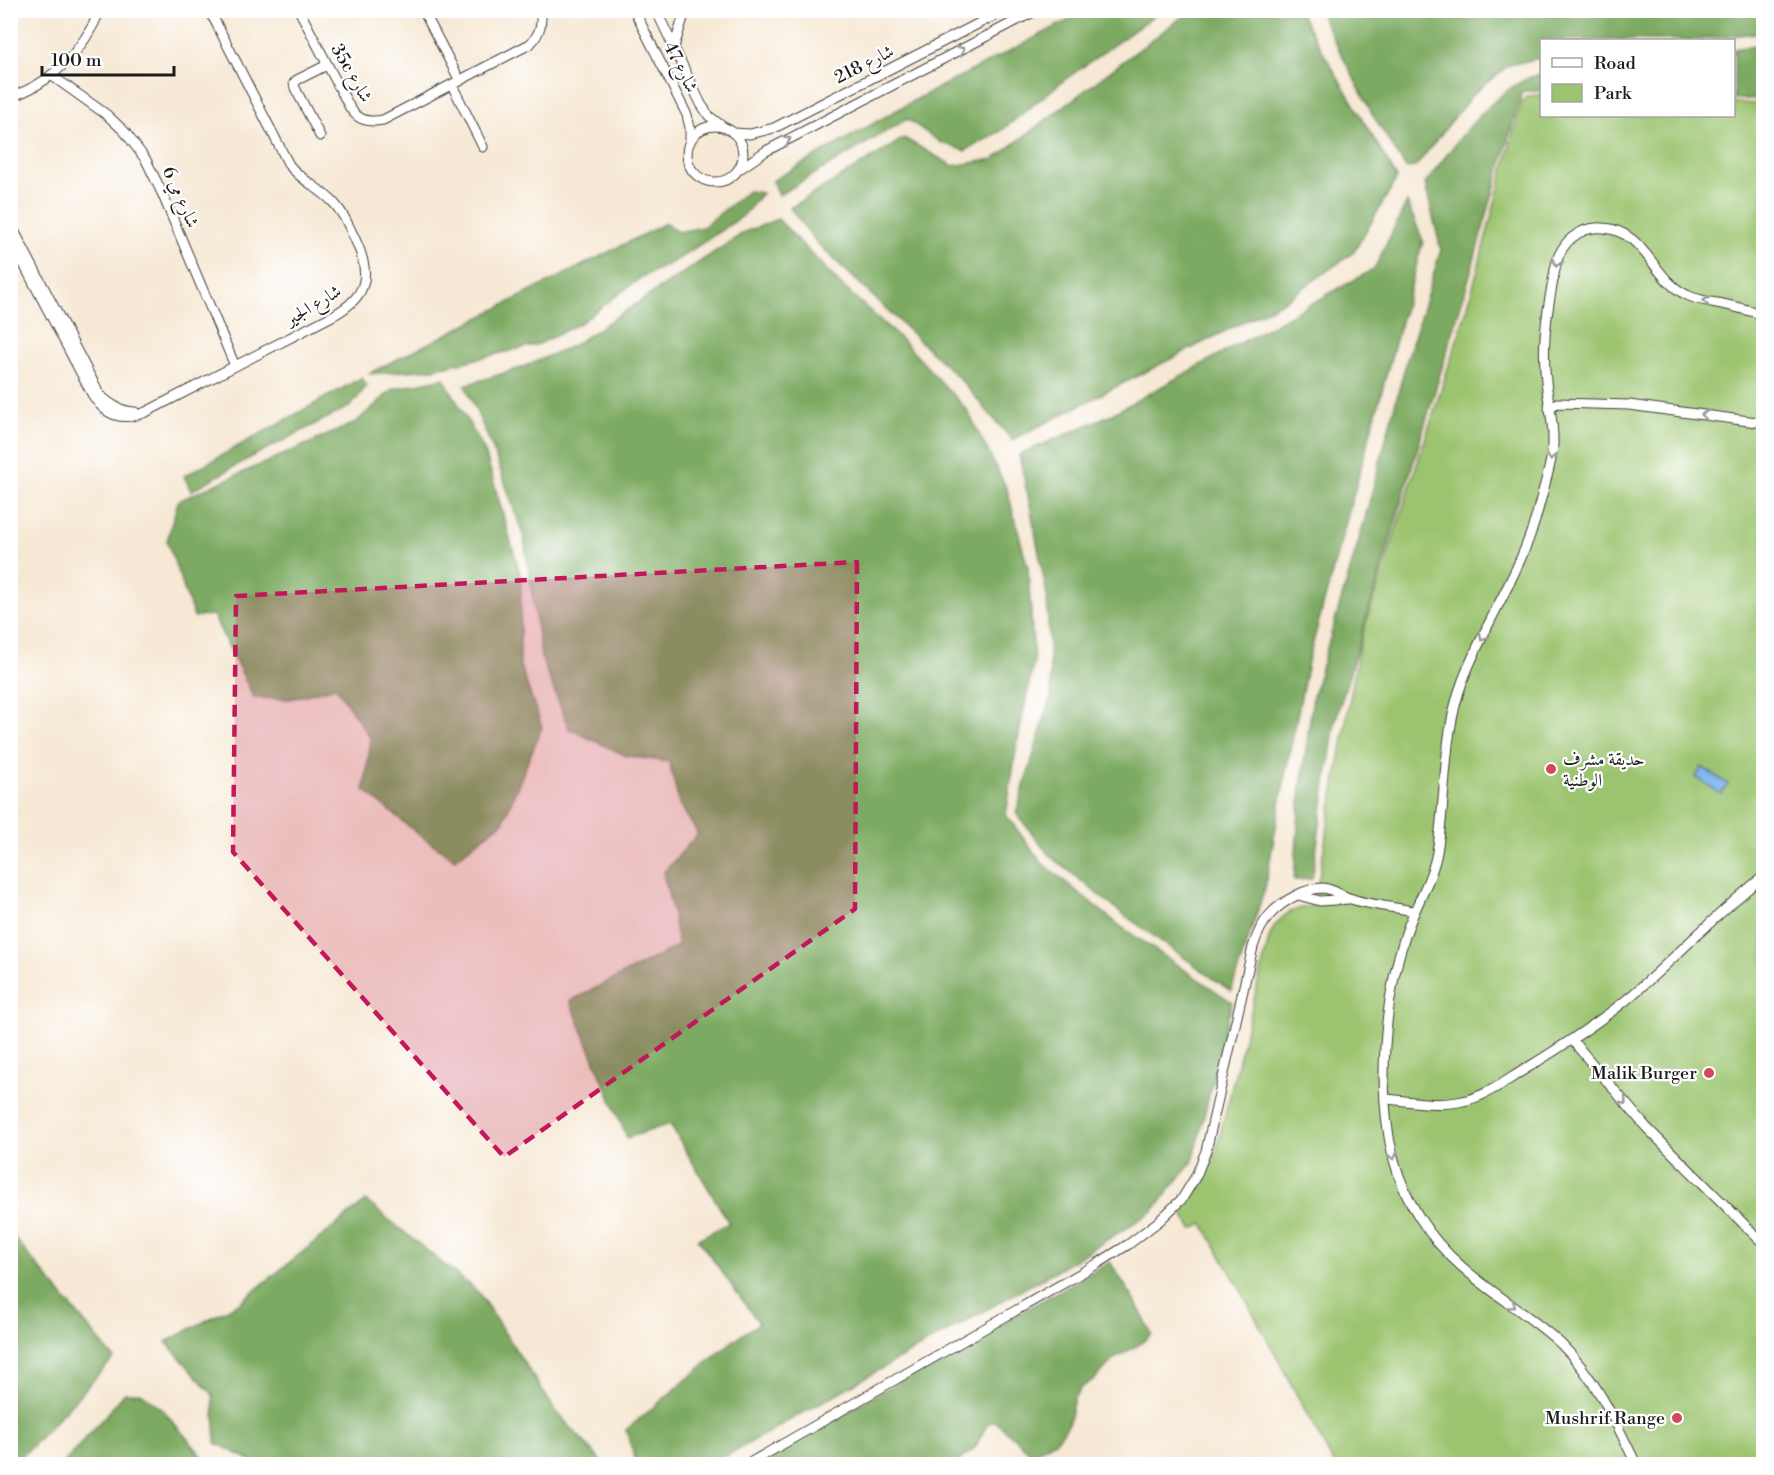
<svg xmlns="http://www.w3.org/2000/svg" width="1774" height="1475" viewBox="0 0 1774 1475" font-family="'Libre Bodoni',Amiri,serif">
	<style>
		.green { fill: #9cc46f; stroke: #5c7046; stroke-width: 1.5 }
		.forest { fill: #7daa62; stroke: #4c633f; stroke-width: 1.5 }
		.water { fill: #80b6ef; stroke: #4e6986; stroke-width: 1.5 }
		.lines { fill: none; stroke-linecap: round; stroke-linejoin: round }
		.minor-casing { stroke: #3d3b38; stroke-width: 11 }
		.minor { stroke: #fff; stroke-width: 9 }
		.oneway { stroke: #999 }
		.marked { fill: #c2185b; fill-opacity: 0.2; stroke: #c2185b; stroke-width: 4.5; stroke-dasharray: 12 8; stroke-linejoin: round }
		.poi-dot { fill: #d1495b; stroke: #fff; stroke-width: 2 }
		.labels { text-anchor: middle; stroke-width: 4.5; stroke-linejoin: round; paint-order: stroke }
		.street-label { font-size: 18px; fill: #1c1c1c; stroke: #fff }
		.poi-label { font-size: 18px; fill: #1c1c1c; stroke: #fff; text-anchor: end }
	</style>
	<rect width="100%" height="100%" fill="#fff"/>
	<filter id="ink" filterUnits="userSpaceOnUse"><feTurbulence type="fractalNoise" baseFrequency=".0167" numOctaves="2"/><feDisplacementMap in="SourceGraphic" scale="12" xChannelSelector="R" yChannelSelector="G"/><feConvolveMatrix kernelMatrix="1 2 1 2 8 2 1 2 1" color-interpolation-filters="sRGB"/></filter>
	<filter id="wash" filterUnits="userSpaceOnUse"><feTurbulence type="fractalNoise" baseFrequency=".008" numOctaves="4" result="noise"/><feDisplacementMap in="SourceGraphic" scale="24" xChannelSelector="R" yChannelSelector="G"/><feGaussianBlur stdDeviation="1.35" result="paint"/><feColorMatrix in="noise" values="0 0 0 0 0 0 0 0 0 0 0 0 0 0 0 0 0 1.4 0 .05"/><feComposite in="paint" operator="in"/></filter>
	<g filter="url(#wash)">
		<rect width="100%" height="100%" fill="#f6e8d4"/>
		<!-- green -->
		<path class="green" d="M1541,95l1,21h192v-13l29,1v1360h-429l-95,-177 -36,-63 -11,5 -11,-18 24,-32 10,-24 55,-220c9,-20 23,-27 44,-29l44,-253 4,-18 106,-329 53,-203c4,-9 12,-7 20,-8z"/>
		<!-- forest -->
		<g class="forest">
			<polygon points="1763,10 1763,32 1697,40 1542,40 1541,58 1509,65 1473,94 1415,167 1406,168 1375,119 1319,11"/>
			<polygon points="1086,11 1161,11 1063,81 1001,131 965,151 940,142 907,119 779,195 772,181 913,101"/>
			<polygon points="1190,11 1299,11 1397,178 1354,252 1286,300 1012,440 959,378 817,243 790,208 904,138 953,166 994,159"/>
			<polygon points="1763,44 1763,99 1734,99 1734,49"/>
			<path d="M1541,74v17h-19l-53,187 -134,444 -23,157 -18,1 7,-94 12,-90 50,-170 43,-163 35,-113 -16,-66c27,-36 71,-100 116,-110z"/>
			<polygon points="748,191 762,193 743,216 675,261 642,277 580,323 539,344 434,369 368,374 666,223 677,232 703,227"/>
			<polygon points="1407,202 1423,241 1309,657 1286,771 1265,888 1231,991 1120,912 1049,855 1016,813 1051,697 1047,596 1031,510 1019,455 1112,414 1374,269"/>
			<polygon points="778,219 839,283 901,339 967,410 1007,489 1028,568 1034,661 1017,744 1006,815 1041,862 1120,926 1232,1002 1193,1161 1153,1211 1075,1260 712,1464 637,1464 626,1430 734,1340 759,1323 698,1239 729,1223 670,1124 627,1138 570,1001 678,946 672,909 663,873 698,834 679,803 669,762 627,756 569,729 541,657 524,537 493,449 465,385 521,368 574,345 745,232"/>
			<polygon points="361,378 367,385 351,406 255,455 191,491 184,476"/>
			<polygon points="444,378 485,452 521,577 520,665 542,727 503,822 455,859 418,834 364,790 371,739 336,687 290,699 254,698 213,615 194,617 167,541 178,501 355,423 393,389"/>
			<polygon points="366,1201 478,1292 555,1410 604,1464 258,1464 216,1443 213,1395 166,1342 239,1303"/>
			<polygon points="11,1234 114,1358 15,1464 10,1464"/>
			<polygon points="1110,1262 1134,1299 1152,1334 1140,1344 1114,1359 1096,1378 1081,1388 1074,1398 1068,1425 1057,1440 1032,1454 995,1421 988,1423 975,1448 955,1464 754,1464"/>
			<polygon points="125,1393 141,1393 162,1409 209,1464 63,1464"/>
		</g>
		<!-- water -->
		<polygon class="water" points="1702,767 1728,784 1721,794 1696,777"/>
	</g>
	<g filter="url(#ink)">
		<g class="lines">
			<defs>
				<g id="minor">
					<path d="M299,10l51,98c8,12 18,15 33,12l147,-76c10,-10 13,-20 10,-34"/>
					<polyline points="423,10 460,81"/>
					<polyline points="634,10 687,115 690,128 690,142"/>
					<polyline points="656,10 701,104 709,116 722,126"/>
					<polyline points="674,47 683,18 689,10"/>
					<polyline points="51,75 107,115 125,132 146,160 162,193 235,366"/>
					<polyline points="452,85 483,147"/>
					<path d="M10,97c41,-13 74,-47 90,-87"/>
					<circle cx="715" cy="154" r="28"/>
					<polyline points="733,133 750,134 774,128 1005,10"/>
					<polyline points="320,136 295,88 294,83 297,80 327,65"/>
					<polyline points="738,170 766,151 1037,10"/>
					<path d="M10,223l90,172c11,10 20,16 35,17"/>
					<path d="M10,238l82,156c13,22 30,28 54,18l188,-97c36,-20 37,-43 20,-78 -6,-13 -12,-26 -22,-36 -14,-14 -30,-20 -43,-36l-75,-146 -7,-9"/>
					<polyline points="1549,408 1557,403 1629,405 1764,423"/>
					<polyline points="1298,895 1320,901 1349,899"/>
					<polyline points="1572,1040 1646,1127 1764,1244"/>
					<path d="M1386,1099c25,2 52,8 77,2 24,-5 44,-21 64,-33 34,-21 67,-42 98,-67 48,-40 90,-87 139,-125"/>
					<path d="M748,1464l349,-200 32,-20 30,-23 23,-22 14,-23 10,-25 47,-204c8,-26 20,-40 44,-52 8,-4 16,-7 26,-7 10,1 17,7 26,10 18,7 45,9 64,13"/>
					<path d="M1636,1464c-20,-42 -41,-87 -75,-120 -31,-29 -69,-50 -100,-78 -32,-28 -56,-65 -67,-106 -18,-67 -10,-162 12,-227 9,-27 26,-53 31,-81 10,-58 5,-117 26,-172 23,-60 61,-112 76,-174 5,-20 13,-42 14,-62 1,-21 -5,-43 -7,-63 -4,-32 0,-63 6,-95 2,-10 3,-21 7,-31 3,-6 8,-14 14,-18 9,-7 20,-10 30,-9 42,2 50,52 84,67 9,5 20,6 30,8 16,3 31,7 47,12"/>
				</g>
			</defs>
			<!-- minor casing -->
			<use href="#minor" class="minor-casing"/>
			<!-- minor -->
			<use href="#minor" class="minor"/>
		</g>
		<!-- one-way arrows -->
		<defs><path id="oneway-chevron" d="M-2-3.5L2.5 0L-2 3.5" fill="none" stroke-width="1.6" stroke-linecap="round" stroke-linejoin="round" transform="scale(1.5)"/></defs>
		<g class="oneway">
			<use href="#oneway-chevron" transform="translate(961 50) rotate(-27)"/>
			<use href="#oneway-chevron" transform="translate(787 140) rotate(-27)"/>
			<use href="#oneway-chevron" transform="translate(1557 263) rotate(106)"/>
			<use href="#oneway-chevron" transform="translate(1707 301) rotate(-168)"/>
			<use href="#oneway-chevron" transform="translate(1705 415) rotate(-173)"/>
			<use href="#oneway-chevron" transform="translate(1551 456) rotate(101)"/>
			<use href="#oneway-chevron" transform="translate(1483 637) rotate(116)"/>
			<use href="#oneway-chevron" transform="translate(1623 1101) rotate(50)"/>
			<use href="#oneway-chevron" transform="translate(1393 1156) rotate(76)"/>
			<use href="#oneway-chevron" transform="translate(1512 1305) rotate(37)"/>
		</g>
	</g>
	<!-- marked area -->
	<path class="marked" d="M857,562l-2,347 -351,248 -271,-305 3,-256z"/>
	<!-- markers -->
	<g class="poi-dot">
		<circle cx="1551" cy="769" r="6"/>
		<circle cx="1709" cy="1073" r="6"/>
		<circle cx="1677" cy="1418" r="6"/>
	</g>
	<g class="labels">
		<!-- street labels -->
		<g class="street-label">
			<text transform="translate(864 64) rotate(-27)" y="6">شارع 218</text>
			<text transform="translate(681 67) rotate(63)" y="6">شارع 47</text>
			<text transform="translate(352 73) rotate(60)" y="6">35c شارع</text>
			<text transform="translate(181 197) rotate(66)" y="6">شارع مي 6</text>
			<text transform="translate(313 305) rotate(-31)" y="6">شارع الجير</text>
		</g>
		<!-- poi labels -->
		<g class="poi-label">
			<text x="1563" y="765" text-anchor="start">حديقة مشرف<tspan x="1563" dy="21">الوطنية</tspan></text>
			<text x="1697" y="1079">Malik Burger</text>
			<text x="1665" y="1424">Mushrif Range</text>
		</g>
	</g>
	<!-- margin -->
	<rect width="1774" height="1475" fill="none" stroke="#fff" stroke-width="36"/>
	<!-- legend -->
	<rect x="1540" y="39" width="195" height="78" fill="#ffffff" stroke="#a4a4a4" stroke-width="1.5"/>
	<rect x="1552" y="58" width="30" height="9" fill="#ffffff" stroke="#a4a4a4" stroke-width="1.5"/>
	<text x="1594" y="69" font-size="18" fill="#1c1c1c">Road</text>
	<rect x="1552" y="84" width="30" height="18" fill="#9cc46f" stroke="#a4a4a4" stroke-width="1.5"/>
	<text x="1594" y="99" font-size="18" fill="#1c1c1c">Park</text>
	<!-- scale -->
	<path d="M42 66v9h132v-9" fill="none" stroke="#1c1c1c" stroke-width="3"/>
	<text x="51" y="66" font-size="18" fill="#1c1c1c" stroke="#ffffff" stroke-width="4.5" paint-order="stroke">100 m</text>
</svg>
